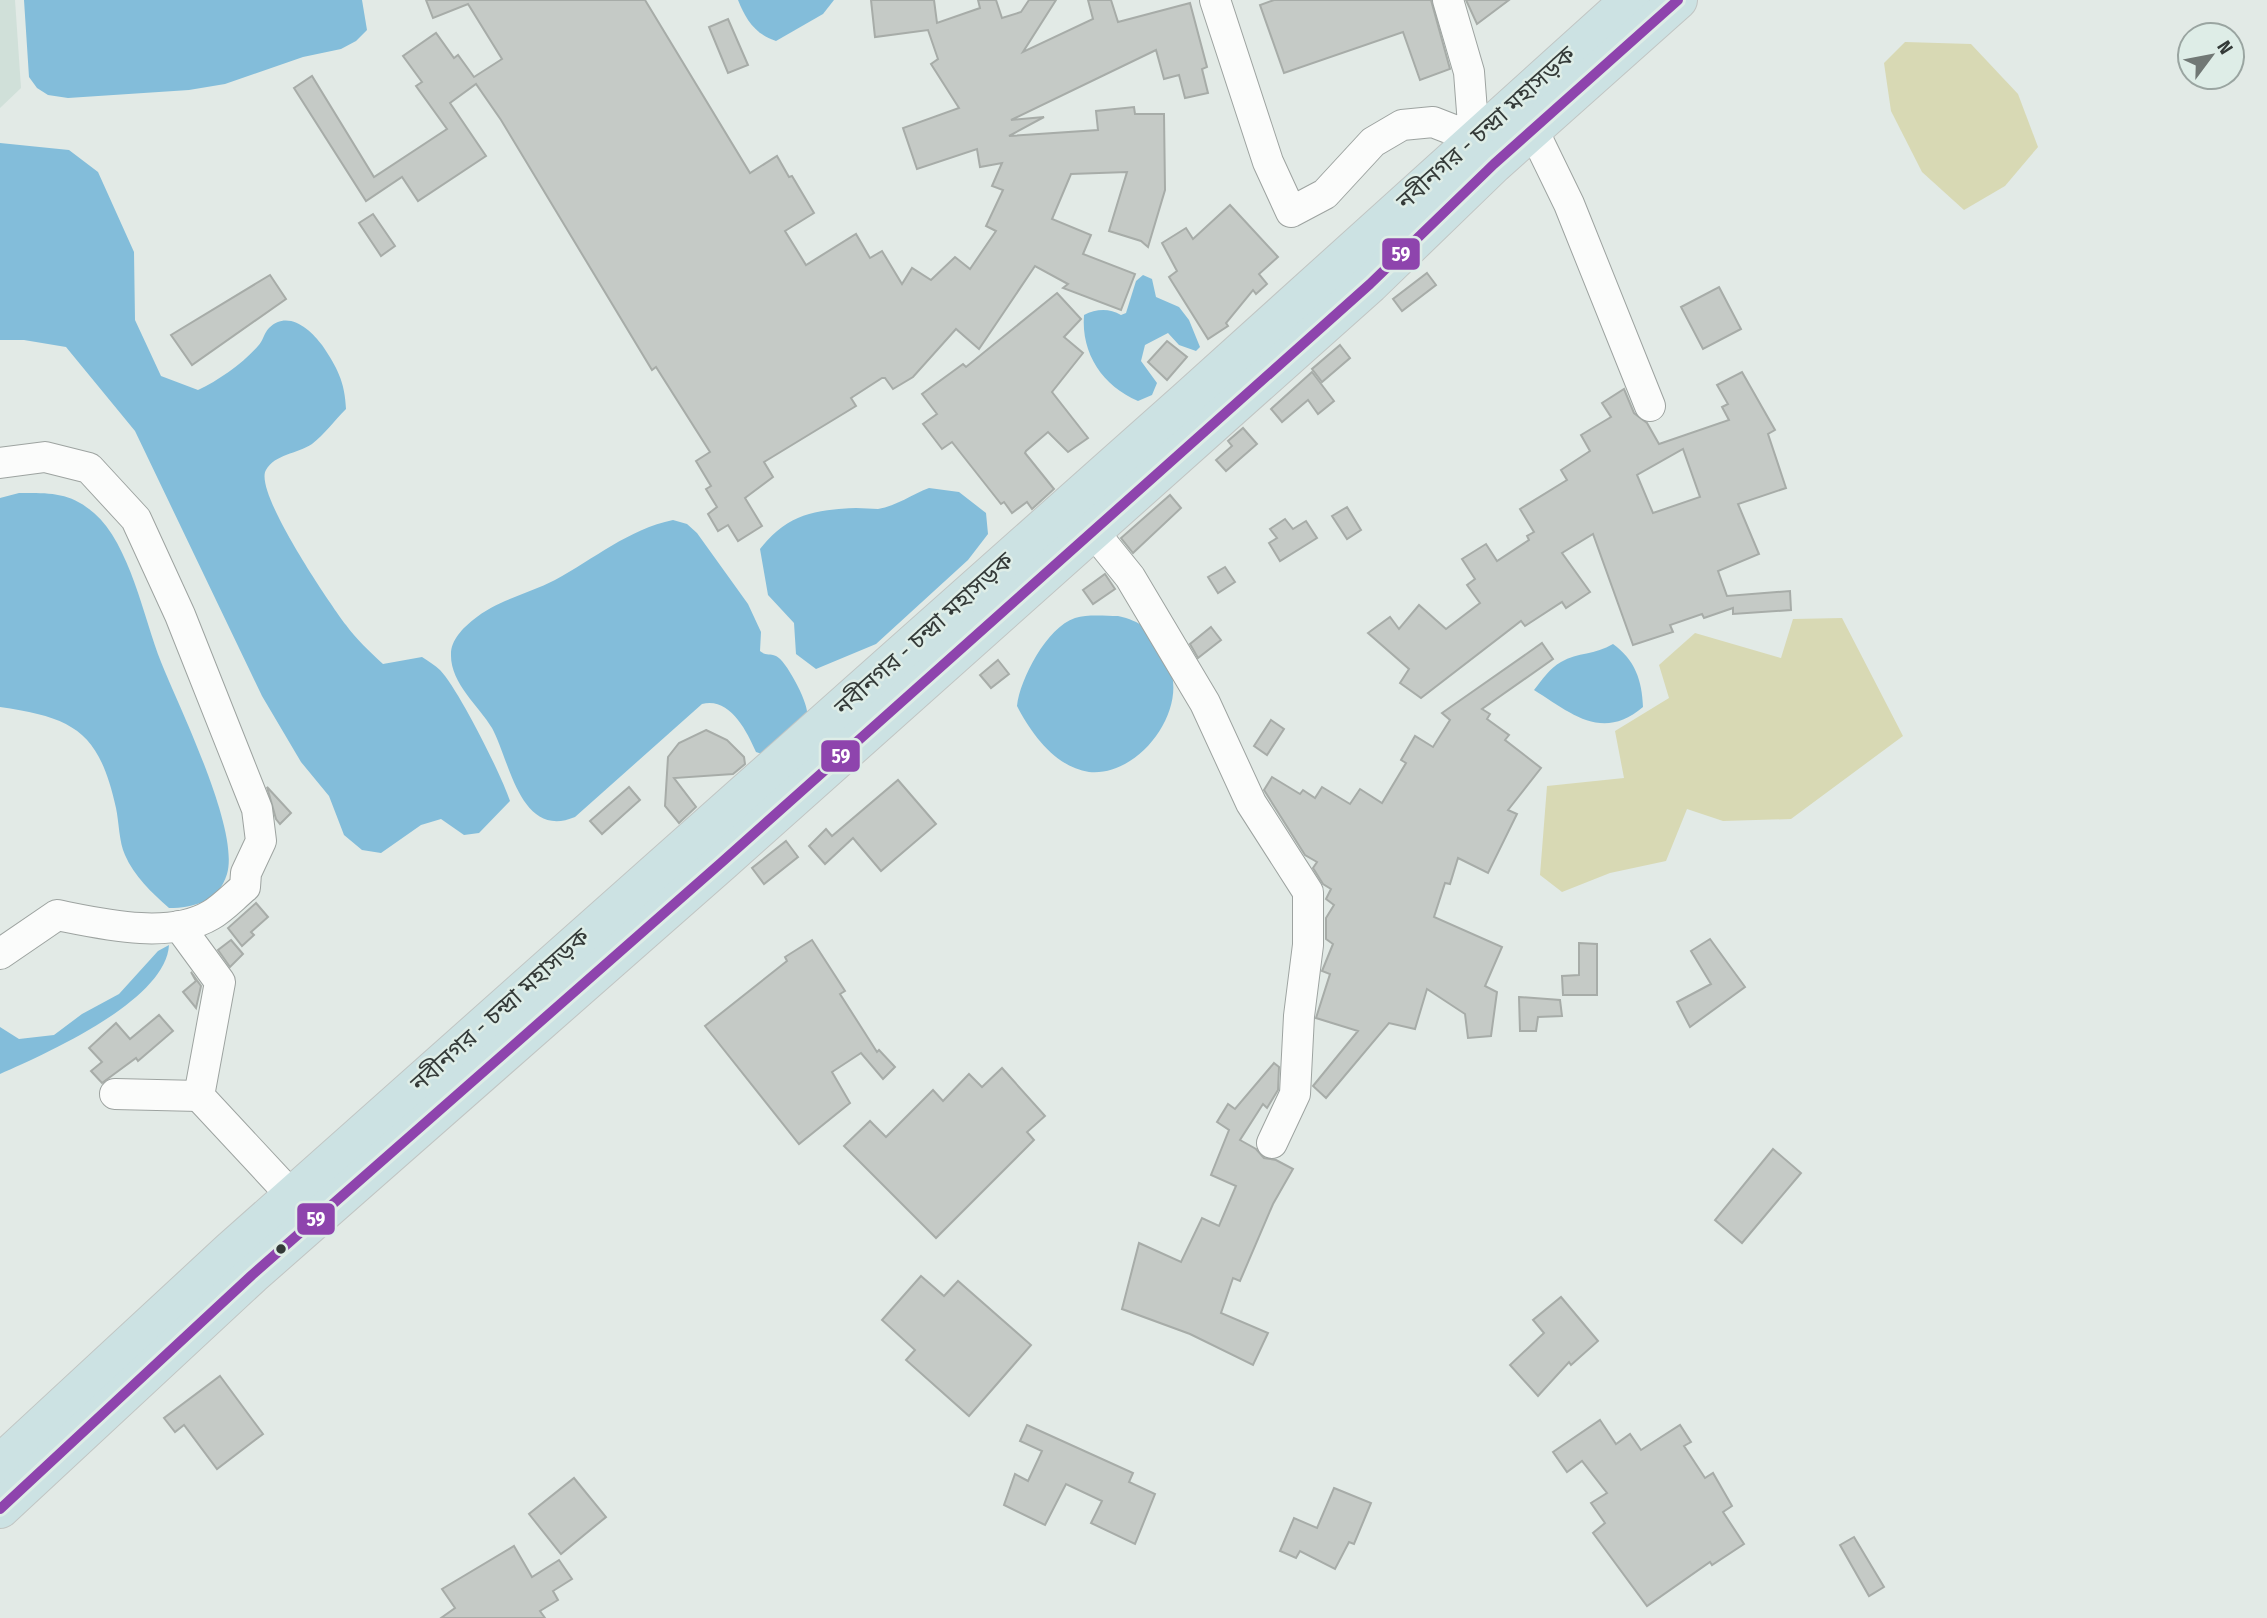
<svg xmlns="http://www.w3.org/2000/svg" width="2267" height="1618" viewBox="0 0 2267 1618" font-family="'Fira Sans Condensed','Noto Sans Bengali',sans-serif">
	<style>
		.built { fill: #d0e0d9 }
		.green { fill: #d8d9b4 }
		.water { fill: #83bdda }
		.building { fill: #c5cac6; stroke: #a7aca8; stroke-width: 2; fill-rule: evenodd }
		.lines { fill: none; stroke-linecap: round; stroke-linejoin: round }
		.minor-casing { stroke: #9da3a0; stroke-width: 32 }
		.highway-casing { stroke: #c1c5c3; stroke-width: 40 }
		.minor { stroke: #fbfcfb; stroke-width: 30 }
		.highway { stroke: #cce2e3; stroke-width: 38 }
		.bus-1-casing { stroke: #deede7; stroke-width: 16 }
		.bus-1 { stroke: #8e44ad; stroke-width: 10 }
		.bus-dot { fill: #343a38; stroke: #deede7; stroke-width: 2.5 }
		.labels { text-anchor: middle; stroke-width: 5; stroke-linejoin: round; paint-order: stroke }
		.street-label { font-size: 24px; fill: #343a38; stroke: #deede7 }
		.line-badge { stroke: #deede7; stroke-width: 2.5 }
		.badge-label { font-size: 19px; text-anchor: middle; font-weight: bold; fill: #fff }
	</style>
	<rect width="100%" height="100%" fill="#e2eae6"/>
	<!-- built -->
	<polygon class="built" points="0,0 15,0 21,88 0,108"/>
	<!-- green -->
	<g class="green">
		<polygon points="1905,42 1971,44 2018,94 2038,147 2005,186 1964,210 1922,172 1891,111 1884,63"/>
		<polygon points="1842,618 1903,736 1791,819 1723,821 1687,809 1666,861 1610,873 1562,892 1540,875 1547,786 1624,778 1615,731 1669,698 1659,665 1695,633 1781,658 1793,619"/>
	</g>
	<!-- water -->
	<g class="water">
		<polygon points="24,0 362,0 367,30 356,41 341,49 303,57 225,84 189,90 68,98 48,95 37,88 29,77"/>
		<path d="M738,0h96l-11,14 -47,27c-21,-7 -30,-21 -38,-41z"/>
		<path d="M0,143l69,7 29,22 36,80 1,68 26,56 37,14c21,-10 44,-26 60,-44 5,-5 6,-13 11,-18 19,-19 42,2 53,17 15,22 23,37 24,64 -11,11 -22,26 -34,35 -15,10 -37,10 -46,26 -13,21 64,134 80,155 10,14 24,27 37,39l39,-7c6,4 13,8 18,13 19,20 61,104 70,131l-31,32 -15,2 -23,-16 -20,6 -40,28 -19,-3 -18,-15 -15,-39 -28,-34 -39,-66 -127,-265 -69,-84 -42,-7h-24z"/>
		<path d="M1143,275l9,4 4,18 23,10 10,13 11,27 -4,4 -17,-6 -11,-12 -23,12 -4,16 16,22 -5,12 -14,6c-35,-15 -57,-47 -54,-86 12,-6 25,-7 37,0l5,-2 10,-32z"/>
		<path d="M929,488l30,4 27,21 2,21 -20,26 -92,84 -60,25 -20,-15 -2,-31 -26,-28 -8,-46c28,-35 53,-39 96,-41 8,0 15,1 22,1 19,-3 34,-15 51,-21z"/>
		<path d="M19,493c31,0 51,-1 75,20 36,31 50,106 67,149 18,45 79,168 66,212 -8,27 -33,34 -58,34 -17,-15 -35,-32 -44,-53 -6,-13 -6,-33 -9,-47 -17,-77 -42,-90 -116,-101v-209z"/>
		<path d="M673,520l14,4 10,9 51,71 13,28 -1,19c6,5 9,2 16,5 10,4 33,48 31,58l-45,40 -6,-2c-10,-23 -27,-55 -54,-48l-127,113c-55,23 -65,-56 -83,-89 -13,-22 -42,-45 -41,-74 0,-14 12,-26 22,-34 24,-20 55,-26 82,-40 39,-21 74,-51 118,-60z"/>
		<path d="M1118,616c23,5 33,14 43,35 3,7 9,16 11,24 10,44 -37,102 -83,97 -34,-5 -58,-39 -72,-66 3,-27 30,-79 58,-88 13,-4 30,-2 43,-2z"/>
		<path d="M1613,644c22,16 29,36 30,63 -41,35 -72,6 -109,-17 8,-10 16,-22 27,-28 17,-10 34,-7 52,-18z"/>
		<path d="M169,945c-3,56 -124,109 -169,129v-47l19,12 35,-4 28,-21 37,-20 39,-43z"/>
	</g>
	<!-- building -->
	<g class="building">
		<polygon points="426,0 645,0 750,173 777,156 789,177 792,176 814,213 785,231 806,265 856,234 870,258 882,251 902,284 912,268 931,280 955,257 970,269 996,231 986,226 1003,190 992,186 1002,163 980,167 977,149 917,169 903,128 959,108 931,64 938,59 928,30 875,37 871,0 934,0 937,23 980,8 978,0 996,0 1002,18 1021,12 1029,0 1056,0 1023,52 1093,19 1088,0 1111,0 1118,22 1190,3 1207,67 1202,69 1208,93 1185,98 1179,75 1164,79 1156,50 1011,120 1044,117 1009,136 1098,130 1096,111 1134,107 1135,114 1164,114 1165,190 1148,247 1141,241 1109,231 1127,172 1071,174 1052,219 1091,235 1083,254 1135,274 1121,310 1063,288 1068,284 1035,266 979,349 956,329 913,377 893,389 885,378 882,378 851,398 856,406 764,462 773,477 745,498 762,526 738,541 728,525 718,531 708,514 717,507 706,489 711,486 696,461 710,452 656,367 652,370 501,120 476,84 450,103 486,156 418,201 402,177 366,201 294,88 312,76 374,177 447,129 416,86 422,82 403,56 436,33 454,58 458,55 474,77 502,59 468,4 433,18"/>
		<polygon points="1274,0 1431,0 1450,69 1420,80 1403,32 1284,73 1260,5"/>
		<polygon points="1466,0 1509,0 1477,24"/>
		<polygon points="728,19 748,65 728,73 709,27"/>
		<polygon points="1230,205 1278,257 1259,274 1267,284 1256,294 1253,290 1226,323 1228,326 1208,339 1169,277 1177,271 1162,243 1186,228 1193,239"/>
		<polygon points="373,214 395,246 381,256 359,223"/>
		<polygon points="1427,273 1436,285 1402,311 1393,299"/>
		<polygon points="270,275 286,299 192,365 171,335"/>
		<polygon points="1719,287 1741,329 1703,349 1681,307"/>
		<polygon points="1057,293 1081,319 1064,337 1083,353 1052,392 1088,438 1068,452 1048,432 1026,451 1025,453 1054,489 1032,509 1027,502 1012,513 1004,502 1001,504 952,442 942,449 923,424 937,414 922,394 963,364 966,367"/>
		<polygon points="1167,341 1187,357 1167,380 1148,362"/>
		<polygon points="1340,345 1350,358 1322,382 1312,369"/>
		<polygon points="1312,372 1334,401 1318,414 1308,400 1282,422 1271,409"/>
		<path d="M1742,372l33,58 -7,4 18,54 -48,16 21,50 -41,17 9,25 63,-5 1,19 -58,4v-6l-29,10 -2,-4 -32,11 3,7 -40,13 -40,-111 -31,19 28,39 -24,16 -4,-6 -37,24 -4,-5 -100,77 -21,-15 9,-14 -41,-36 22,-16 9,12 20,-24 27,24 34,-26 -13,-18 8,-6 -13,-20 24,-15 11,17 32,-21 -2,-4 7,-4 -14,-23 47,-29 -6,-10 29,-19 -9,-16 30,-18 -9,-14 22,-14 10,24 13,10 12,21 70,-24 -7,-13 6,-3 -11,-19zM1683,449l17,48 -47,16 -16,-38z"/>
		<polygon points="1243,428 1257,444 1226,471 1216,460 1232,446 1228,441"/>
		<polygon points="1170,495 1181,508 1133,553 1121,538"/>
		<polygon points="1347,507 1361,530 1347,539 1332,516"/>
		<polygon points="1285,519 1293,529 1306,521 1317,538 1280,561 1269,543 1277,538 1270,529"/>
		<polygon points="1225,567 1235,582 1218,593 1208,577"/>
		<polygon points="1105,574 1115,589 1093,604 1083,590"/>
		<polygon points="1211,627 1221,640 1198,658 1190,644"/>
		<polygon points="1542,643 1553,659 1482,709 1490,714 1487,719 1509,735 1505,740 1541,768 1508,810 1517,814 1488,873 1458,858 1450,884 1445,883 1434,917 1502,947 1485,986 1497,992 1491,1036 1468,1038 1465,1014 1427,989 1415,1029 1389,1023 1326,1098 1313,1086 1358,1031 1316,1018 1330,974 1322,971 1333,944 1326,939 1326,918 1334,905 1326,899 1331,889 1323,884 1313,868 1317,862 1305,855 1264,790 1272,777 1300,794 1303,790 1315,798 1322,787 1350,804 1360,789 1382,803 1406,763 1401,760 1415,736 1433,747 1450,720 1442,713"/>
		<polygon points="998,660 1009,674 991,688 980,675"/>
		<polygon points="1271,720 1284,729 1267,755 1254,746"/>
		<polygon points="706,730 727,740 744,757 745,764 733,774 674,778 696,807 679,823 665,806 668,757 679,743"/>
		<polygon points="898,780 936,824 881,871 853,838 825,864 809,846 826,829 832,836"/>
		<polygon points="267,787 291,813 280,824 276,819"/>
		<polygon points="629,787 640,800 602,834 590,821"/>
		<polygon points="786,841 798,857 764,884 752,868"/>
		<polygon points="256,903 268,917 251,932 254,935 242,946 228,928"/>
		<polygon points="1710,939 1745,987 1690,1027 1677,1002 1711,984 1691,951"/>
		<polygon points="231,940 243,954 230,967 218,950"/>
		<polygon points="812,940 845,991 840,994 877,1052 879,1050 895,1067 883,1079 861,1053 832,1072 850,1103 799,1144 705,1026 787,961 785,957"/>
		<polygon points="1579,943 1597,944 1597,995 1563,995 1562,976 1579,975"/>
		<polygon points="191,972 201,986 196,1008 183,992 196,981"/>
		<polygon points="1519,997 1560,1000 1562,1016 1538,1017 1536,1031 1520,1031"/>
		<polygon points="159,1015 173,1031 138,1061 136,1058 102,1083 91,1071 102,1062 89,1048 116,1023 130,1039"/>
		<polygon points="1274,1063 1279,1067 1278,1090 1267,1108 1263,1104 1240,1140 1256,1149 1264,1158 1276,1160 1293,1169 1273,1204 1240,1281 1233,1278 1221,1313 1268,1333 1253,1365 1190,1334 1122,1309 1139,1243 1181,1262 1202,1218 1219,1226 1236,1186 1211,1175 1229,1130 1217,1122 1228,1104 1235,1109"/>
		<polygon points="1002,1068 1045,1116 1027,1132 1034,1140 936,1238 844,1146 870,1121 886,1137 933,1090 943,1101 969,1074 982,1087"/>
		<polygon points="1773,1149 1801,1173 1742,1243 1715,1220"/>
		<polygon points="921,1276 944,1296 958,1281 1031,1345 969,1416 906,1360 915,1350 882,1320"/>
		<polygon points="1561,1297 1598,1341 1571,1365 1569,1362 1538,1396 1510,1365 1544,1333 1533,1320"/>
		<polygon points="220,1376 263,1434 217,1469 184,1425 175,1432 164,1418"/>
		<polygon points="1600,1420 1616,1444 1630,1434 1641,1450 1680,1425 1691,1442 1684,1446 1705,1478 1713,1473 1732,1506 1723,1512 1744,1544 1712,1565 1710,1562 1647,1606 1593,1533 1605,1523 1591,1503 1607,1493 1582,1461 1567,1472 1553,1452"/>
		<polygon points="1027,1425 1133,1473 1129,1482 1155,1494 1135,1544 1091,1523 1102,1501 1066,1484 1045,1525 1004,1505 1015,1474 1028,1481 1042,1451 1020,1441"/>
		<polygon points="574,1478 606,1517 561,1554 529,1514"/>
		<polygon points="1334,1488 1371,1503 1354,1544 1349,1542 1335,1569 1300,1551 1296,1558 1280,1551 1294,1518 1317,1528"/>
		<polygon points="1854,1537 1884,1587 1869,1596 1840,1545"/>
		<polygon points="514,1546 532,1577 559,1560 572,1579 553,1591 558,1600 540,1611 545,1618 441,1618 455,1608 442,1589"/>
	</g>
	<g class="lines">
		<defs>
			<g id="minor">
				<polyline points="1215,0 1268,162 1291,212 1325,194 1373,142 1402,125 1433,122 1474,138 1469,72 1448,0"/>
				<polyline points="1533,130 1569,204 1650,406"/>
				<path d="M0,463l45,-6 44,11 47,51 44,96 77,194 4,32 -15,32 -1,14c-11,9 -22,21 -34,28 -42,25 -109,9 -154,0l-57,39"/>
				<polyline points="1092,530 1130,577 1205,703 1251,803 1308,892 1308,945 1299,1016 1295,1094 1272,1143"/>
				<polyline points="179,926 220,982 199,1096 292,1196"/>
				<polyline points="115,1094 199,1096"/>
			</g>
			<g id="highway">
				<polyline points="0,1464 230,1251 1187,400 1630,0"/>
				<polyline points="0,1509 252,1275 722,862 1370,284 1494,164 1678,0"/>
			</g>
		</defs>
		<!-- minor casing -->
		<use href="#minor" class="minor-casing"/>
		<!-- highway casing -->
		<use href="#highway" class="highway-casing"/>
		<!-- minor -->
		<use href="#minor" class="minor"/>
		<!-- highway -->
		<use href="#highway" class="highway"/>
		<defs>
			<polyline id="bus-1" points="0,1509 252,1275 722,862 1370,284 1494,164 1678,0"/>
		</defs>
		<!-- bus-1 casing -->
		<use href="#bus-1" class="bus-1-casing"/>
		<!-- bus-1 -->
		<use href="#bus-1" class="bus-1"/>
	</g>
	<!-- markers -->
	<circle class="bus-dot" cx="281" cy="1249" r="6"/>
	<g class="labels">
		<!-- street labels -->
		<g class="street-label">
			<text transform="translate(1486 128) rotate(-42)" y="8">নবীনগর - চন্দ্রা মহাসড়ক</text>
			<text transform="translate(924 634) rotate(-42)" y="8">নবীনগর - চন্দ্রা মহাসড়ক</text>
			<text transform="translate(500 1010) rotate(-42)" y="8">নবীনগর - চন্দ্রা মহাসড়ক</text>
		</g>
	</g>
	<g class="line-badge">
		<rect x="1381" y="237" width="40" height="34" rx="7" fill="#8e44ad"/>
		<rect x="820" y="739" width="41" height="34" rx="7" fill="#8e44ad"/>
		<rect x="296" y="1202" width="40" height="34" rx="7" fill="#8e44ad"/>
	</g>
	<g class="badge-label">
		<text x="1401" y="261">59</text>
		<text x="841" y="763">59</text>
		<text x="316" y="1226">59</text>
	</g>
	<!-- north arrow -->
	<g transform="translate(2211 56) rotate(58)"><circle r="33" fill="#deede7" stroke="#9aa5a1" stroke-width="2"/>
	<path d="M0-5L12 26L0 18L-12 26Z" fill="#717875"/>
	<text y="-10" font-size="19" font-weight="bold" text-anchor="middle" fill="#343a38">N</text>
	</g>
</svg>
